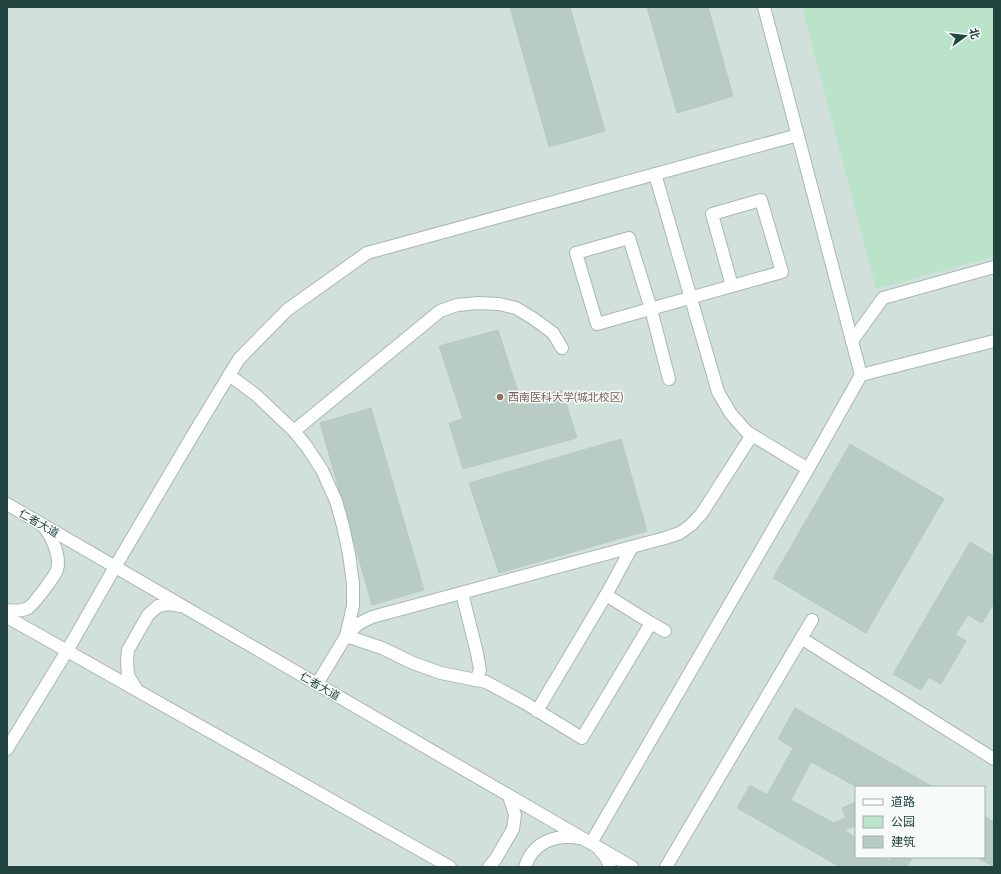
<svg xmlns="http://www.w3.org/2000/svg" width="1001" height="874" viewBox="0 0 1001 874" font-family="'Asap Condensed','Noto Sans SC',sans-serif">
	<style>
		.built { fill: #d2e0db; fill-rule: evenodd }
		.green { fill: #bbe3ca }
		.building { fill: #b9cbc5; stroke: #b6cac4 }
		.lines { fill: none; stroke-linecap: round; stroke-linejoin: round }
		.minor-casing { stroke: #a6b8b5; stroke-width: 14 }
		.minor { stroke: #fff; stroke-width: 12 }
		.education-dot { fill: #8d6e63; stroke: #f6fbf9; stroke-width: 1.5 }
		.labels { text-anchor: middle; stroke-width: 3; stroke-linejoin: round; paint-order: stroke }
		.education-label { font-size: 11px; fill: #785e54; stroke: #f6fbf9; text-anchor: start }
		.street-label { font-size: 11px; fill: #21443f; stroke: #f6fbf9 }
	</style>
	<rect width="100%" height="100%" fill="#e4efec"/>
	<!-- built -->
	<path class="built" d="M7,7h987v860h-987zM856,787h128v70h-128z"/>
	<!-- green -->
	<polygon class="green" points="802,7 994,7 994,257 876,289"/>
	<!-- building -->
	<g class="building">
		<polygon points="510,7 570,7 605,131 549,147"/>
		<polygon points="647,7 708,7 733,96 677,113"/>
		<polygon points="498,330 521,401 562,390 577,438 463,469 449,423 463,419 439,346"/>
		<polygon points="371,408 424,590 372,605 320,423"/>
		<polygon points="621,439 647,531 499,573 469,483"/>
		<polygon points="850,444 944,499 866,633 773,578"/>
		<polygon points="970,542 994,556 994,603 982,623 968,615 955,635 966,641 941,684 929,677 921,690 893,674"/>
		<polygon points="795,708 933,787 857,787 811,762 791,800 834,823 846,818 842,808 856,802 856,826 844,830 856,838 856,857 884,857 889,861 892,857 913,857 907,867 840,867 737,808 750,785 767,795 793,748 778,739"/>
		<polygon points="984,816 994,822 994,867 977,857 984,857"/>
	</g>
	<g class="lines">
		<defs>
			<g id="minor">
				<polyline points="655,174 718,392 731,414 747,432 808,469"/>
				<polyline points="852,341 883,298 994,267"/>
				<polyline points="229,375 256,395 294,431 307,447 322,470 336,501 343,526 349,554 353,584 353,606 346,636 382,648 413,663 441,673 486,682 525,703 582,738 651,623 606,595 537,711"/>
				<polyline points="861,375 994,341"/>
				<path d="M669,379l-18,-70 -22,-71 -53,15 21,71c61,-17 123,-34 185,-52l-21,-72 -49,14 20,72"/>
				<polyline points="294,431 440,311 457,305 478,303 499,304 516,308 534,319 553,333 562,348"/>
				<polyline points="7,504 632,867"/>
				<polyline points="462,593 477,653 480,670 476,680"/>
				<polyline points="606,595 632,547"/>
				<path d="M7,610c6,1 16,1 21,-2 6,-4 27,-32 29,-38 4,-13 -5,-34 -14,-44"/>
				<polyline points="7,617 450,867"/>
				<polyline points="651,623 665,631"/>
				<polyline points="801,638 994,759"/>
				<polyline points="317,684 346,636 358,624 372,617 665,538 680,533 691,525 702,513 752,435"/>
				<polyline points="137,690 128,675 127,661 128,650 148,615 158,606 169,604 180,606"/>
				<polyline points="7,749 67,651 115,567 194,433 239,359 287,310 367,253 798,135"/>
				<polyline points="591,843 808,469 861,375 764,7"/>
				<polyline points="599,849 607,859 610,867"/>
				<polyline points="489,867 495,860 513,829 515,815 509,796"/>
				<path d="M525,867c8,-25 30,-33 55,-29"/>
				<polyline points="666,867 812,620"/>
			</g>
		</defs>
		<!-- minor casing -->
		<use href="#minor" class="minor-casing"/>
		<!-- minor -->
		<use href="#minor" class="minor"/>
	</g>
	<!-- markers -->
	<circle class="education-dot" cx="500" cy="397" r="4"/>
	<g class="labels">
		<!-- education labels -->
		<g class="education-label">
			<text x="508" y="401">西南医科大学(城北校区)</text>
		</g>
		<!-- street labels -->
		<g class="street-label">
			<text transform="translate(39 523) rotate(30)" y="4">仁者大道</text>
			<text transform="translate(320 686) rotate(30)" y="4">仁者大道</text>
		</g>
	</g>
	<!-- border -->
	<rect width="1001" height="874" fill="none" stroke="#21443f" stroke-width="16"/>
	<!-- legend -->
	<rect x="855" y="786" width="130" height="72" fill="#f6fbf9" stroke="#a1b2af"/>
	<rect x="863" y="799" width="20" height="6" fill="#ffffff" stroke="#a1b2af"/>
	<text x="891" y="806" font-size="12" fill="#21443f">道路</text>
	<rect x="863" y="816" width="20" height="12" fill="#bbe3ca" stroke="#a1b2af"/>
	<text x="891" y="826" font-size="12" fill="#21443f">公园</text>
	<rect x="863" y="836" width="20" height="12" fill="#b9cbc5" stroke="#a1b2af"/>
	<text x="891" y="846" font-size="12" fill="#21443f">建筑</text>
	<!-- north arrow -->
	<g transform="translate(965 36) rotate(75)" stroke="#f6fbf9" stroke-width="3" paint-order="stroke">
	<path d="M0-3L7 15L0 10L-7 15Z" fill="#21443f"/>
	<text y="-6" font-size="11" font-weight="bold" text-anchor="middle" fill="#21443f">北</text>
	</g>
</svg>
